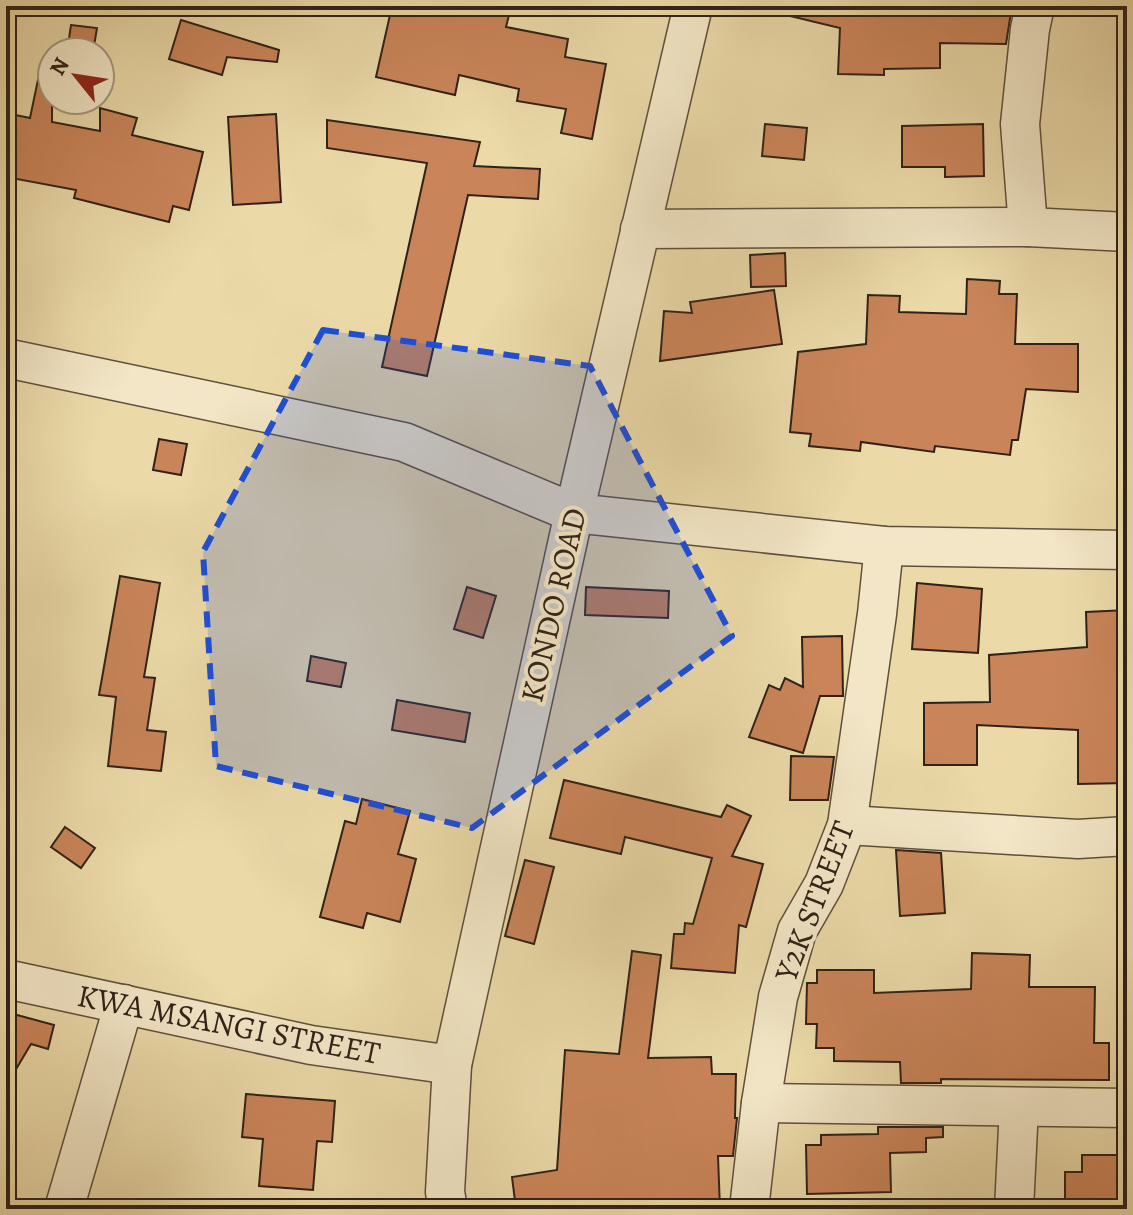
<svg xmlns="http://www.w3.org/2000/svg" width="1133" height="1215" viewBox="0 0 1133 1215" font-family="Alegreya,serif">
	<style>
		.building { fill: #c98459; stroke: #302218; stroke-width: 2 }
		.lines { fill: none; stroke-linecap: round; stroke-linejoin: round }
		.minor-casing { stroke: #5f503c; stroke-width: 41 }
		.minor { stroke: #f2e6c6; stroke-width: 38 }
		.marked { fill: #1d4ed8; fill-opacity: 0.2; stroke: #1d4ed8; stroke-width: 6; stroke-dasharray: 16 10; stroke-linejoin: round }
		.labels { text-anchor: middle; stroke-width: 8; stroke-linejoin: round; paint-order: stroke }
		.street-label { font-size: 32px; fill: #302218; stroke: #f2e6c6 }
	</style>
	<rect width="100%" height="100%" fill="#ebd9a8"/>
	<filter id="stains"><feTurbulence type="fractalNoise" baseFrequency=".0025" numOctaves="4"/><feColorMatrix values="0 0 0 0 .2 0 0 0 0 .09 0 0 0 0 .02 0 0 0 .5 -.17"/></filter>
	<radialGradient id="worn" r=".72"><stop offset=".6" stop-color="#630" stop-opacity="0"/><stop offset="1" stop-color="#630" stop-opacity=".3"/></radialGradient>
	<!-- building -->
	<g class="building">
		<polygon points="392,6 489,6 510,11 506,27 568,39 565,57 606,64 592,139 561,133 566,109 517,101 519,89 459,75 455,95 376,77"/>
		<polygon points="791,6 1012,6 1006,44 940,43 940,68 884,69 884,75 838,74 840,28 790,16"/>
		<polygon points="181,20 279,50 277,62 227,57 222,75 169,59"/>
		<polygon points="71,25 97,28 93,52 67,52"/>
		<polygon points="40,70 52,71 52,122 100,131 100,108 137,118 132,135 203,152 189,210 173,206 169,222 74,198 76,190 6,177 6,113 30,118"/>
		<polygon points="276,114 281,202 233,205 228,117"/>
		<polygon points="327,120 480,142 474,166 540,169 538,199 468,195 427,376 382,367 427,163 327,148"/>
		<polygon points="765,124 807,128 804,160 762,156"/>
		<polygon points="983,124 984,176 945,177 945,167 902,167 902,126"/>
		<polygon points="785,253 786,286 751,287 750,255"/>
		<polygon points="967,279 1000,281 999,294 1017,294 1015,344 1078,344 1078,392 1026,389 1018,440 1012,440 1010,455 935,446 934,452 861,442 860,451 809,446 811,434 790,432 798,352 866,344 868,295 900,296 899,312 966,314"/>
		<polygon points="774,290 782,344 660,361 664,311 692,313 690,302"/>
		<polygon points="159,439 187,444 181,475 153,470"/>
		<polygon points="120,576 160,583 144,677 155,678 147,730 166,732 161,771 108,766 116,697 99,695"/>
		<polygon points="917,583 982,589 978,653 912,649"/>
		<polygon points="467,587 496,596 483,638 454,629"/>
		<polygon points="586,587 669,591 668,618 585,615"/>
		<polygon points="1127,610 1127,681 1119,682 1119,742 1127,742 1127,783 1078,784 1078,730 977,725 977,765 924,765 924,703 990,702 989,655 1087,647 1086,612"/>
		<polygon points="842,636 843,696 820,696 803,753 749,737 769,685 780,690 785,678 803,687 802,637"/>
		<polygon points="311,656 346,663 341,687 307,681"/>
		<polygon points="397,700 470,713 465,742 392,730"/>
		<polygon points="791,756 834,757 828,800 790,800"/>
		<polygon points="564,780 721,817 727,805 751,816 732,856 763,864 746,927 739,925 735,973 671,968 674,934 684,934 685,923 693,924 712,858 625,837 621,854 550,838"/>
		<polygon points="362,799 410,811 398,854 416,859 400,922 367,913 363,928 320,917 345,821 356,824"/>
		<polygon points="65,827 95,848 81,868 51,847"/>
		<polygon points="896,850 941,853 945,913 900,916"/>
		<polygon points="525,860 554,867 534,944 505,936"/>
		<polygon points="632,951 661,955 648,1058 711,1057 712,1074 736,1074 735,1118 737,1118 733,1156 718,1156 720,1209 516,1209 512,1177 557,1170 565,1050 619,1054"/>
		<polygon points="972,953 1030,955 1029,987 1095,987 1094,1043 1109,1043 1109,1080 941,1079 941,1083 901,1083 900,1062 834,1061 834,1048 816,1048 817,1024 806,1024 807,983 817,983 817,970 874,970 874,993 971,989"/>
		<polygon points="6,1012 54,1025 48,1049 31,1044 6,1086"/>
		<polygon points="246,1094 335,1101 332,1142 317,1141 313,1190 259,1186 263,1139 242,1137"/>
		<polygon points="878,1127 943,1127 943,1137 926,1138 926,1152 890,1153 891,1192 807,1194 806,1145 821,1145 821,1135 878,1134"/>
		<polygon points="1082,1155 1127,1155 1127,1203 1065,1203 1065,1172 1082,1172"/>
	</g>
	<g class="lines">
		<defs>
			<g id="minor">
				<polyline points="1028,227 1020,124 1030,29 1035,6"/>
				<polyline points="640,229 1028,227 1127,232"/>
				<polyline points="6,358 404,442 574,513 884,546 1127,550"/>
				<polyline points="847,825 1078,839 1127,836"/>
				<polyline points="6,979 311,1045 452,1065"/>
				<polyline points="761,1103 1127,1108"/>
				<polyline points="64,1209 124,1004"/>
				<polyline points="448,1209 445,1192 452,1065 574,513 693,6"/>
				<polyline points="749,1209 761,1103 778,997 797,931 824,884 847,825 877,614 884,546"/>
				<polyline points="1014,1209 1019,1107"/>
			</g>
		</defs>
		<!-- minor casing -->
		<use href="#minor" class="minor-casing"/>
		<!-- minor -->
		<use href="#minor" class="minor"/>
	</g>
	<!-- marked area -->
	<path class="marked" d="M323,330l267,36 142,270 -260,192 -256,-62 -13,-214z"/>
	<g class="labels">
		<!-- street labels -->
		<g class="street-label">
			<text transform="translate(553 605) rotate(-77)" y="11">KONDO ROAD</text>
			<text transform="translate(814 901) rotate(-69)" y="11">Y2K STREET</text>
			<text transform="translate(229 1024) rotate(11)" y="11">KWA MSANGI STREET</text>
		</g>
	</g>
	<!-- margin -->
	<rect width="1133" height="1215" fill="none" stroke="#ebd9a8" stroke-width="32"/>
	<rect x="8" y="8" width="1117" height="1199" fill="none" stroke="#302218" stroke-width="4"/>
	<rect x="16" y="16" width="1101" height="1183" fill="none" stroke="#302218" stroke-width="2"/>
	<!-- north arrow -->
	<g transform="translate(76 76) rotate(300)"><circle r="38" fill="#f2e6c6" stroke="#a49880" stroke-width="2"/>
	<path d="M0-6L14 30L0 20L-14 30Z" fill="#8f2418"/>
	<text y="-12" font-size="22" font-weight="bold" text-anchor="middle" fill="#302218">N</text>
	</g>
	<rect width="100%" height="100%" filter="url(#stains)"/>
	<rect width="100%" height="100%" fill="url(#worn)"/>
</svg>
